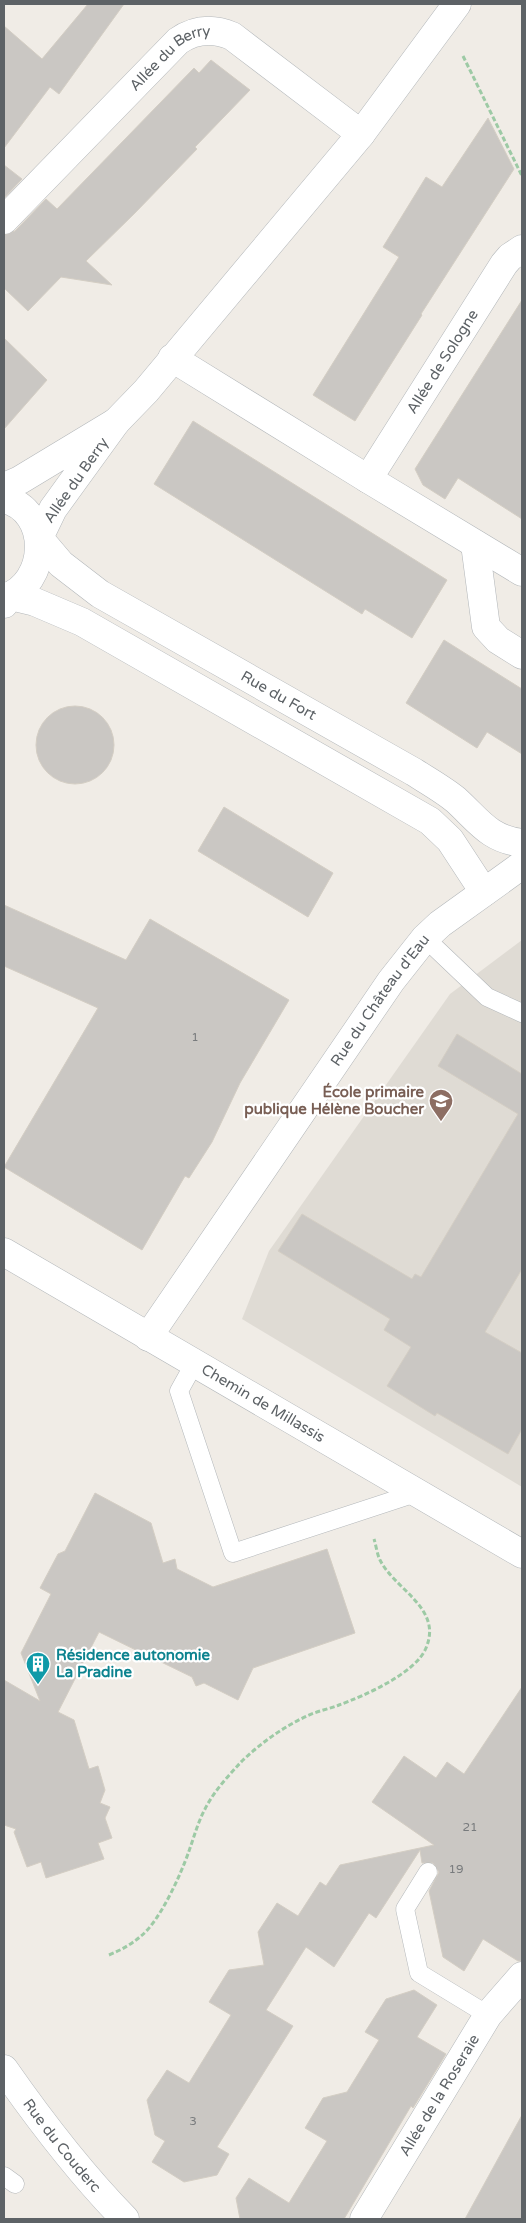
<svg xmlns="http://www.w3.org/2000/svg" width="526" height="2223" viewBox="0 0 526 2223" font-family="'Varela Round',sans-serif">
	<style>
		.education { fill: #dfdbd4 }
		.building { fill: #cac7c3; stroke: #d4cec4 }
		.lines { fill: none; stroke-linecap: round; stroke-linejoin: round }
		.lane-casing { stroke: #b3b7ba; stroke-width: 19 }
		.street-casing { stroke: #b3b7ba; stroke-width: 29 }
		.path { stroke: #9dcaa5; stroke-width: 3; stroke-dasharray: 5 2.5; stroke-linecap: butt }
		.lane { stroke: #fff; stroke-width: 18 }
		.street { stroke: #fff; stroke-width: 28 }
		.labels { text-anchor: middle; stroke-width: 4.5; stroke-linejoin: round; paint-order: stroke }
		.number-label { font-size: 12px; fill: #787b7d }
		.street-label { font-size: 15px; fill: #5d6266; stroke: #fff }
		.education-label { font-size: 15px; font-weight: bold; fill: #785e54; stroke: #fff; text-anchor: end }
		.culture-label { font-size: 15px; font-weight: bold; fill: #0d838f; stroke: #fff; text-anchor: start }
	</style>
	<rect width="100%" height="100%" fill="#f0ece6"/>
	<!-- education -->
	<polygon class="education" points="522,940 522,1487 242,1319 269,1251 450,994"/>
	<!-- building -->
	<g class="building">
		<polygon points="88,4 124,4 59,94 50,87 4,148 4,26 42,59"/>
		<polygon points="211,60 250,90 195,147 197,149 134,214 86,261 112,285 61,277 28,311 4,288 4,235 15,231 46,199 57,209 194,68 199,73"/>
		<polygon points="488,118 514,169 421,314 422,315 355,421 313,395 399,257 383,247 426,177 442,187"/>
		<polygon points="4,165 22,179 4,198"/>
		<polygon points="522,300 522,519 458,478 445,499 423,485 415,469"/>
		<polygon points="4,338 47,380 4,429"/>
		<polygon points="193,421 447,580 412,638 365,609 362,614 154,484"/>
		<polygon points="444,640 522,689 522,754 487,732 477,748 406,703"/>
		<circle cx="75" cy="745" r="39"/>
		<polygon points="224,807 333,873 308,917 198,851"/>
		<polygon points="4,905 126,960 150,919 289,1000 240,1083 212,1142 189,1178 185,1176 142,1250 4,1167 98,1008 4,966"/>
		<polygon points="457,1034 522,1074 522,1269 485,1332 522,1353 522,1429 508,1454 437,1413 435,1416 387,1386 411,1347 384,1330 390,1319 278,1251 302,1214 412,1279 415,1274 421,1277 518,1114 438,1066"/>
		<polygon points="95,1493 151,1523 163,1563 175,1559 177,1569 213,1587 327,1549 355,1633 253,1668 238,1700 204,1683 196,1686 192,1677 157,1660 146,1662 144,1654 99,1632 58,1712 74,1720 89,1769 98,1766 105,1790 100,1803 110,1807 105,1818 112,1838 98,1843 104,1859 46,1878 41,1862 27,1867 14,1832 16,1829 4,1825 4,1680 40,1701 21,1653 51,1594 40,1588 58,1554 65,1551"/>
		<polygon points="522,1687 522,1961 518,1961 483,1939 464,1971 443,1957 429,1891 439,1872 433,1863 422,1863 420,1850 376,1918 369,1913 334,1967 306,1947 266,2010 293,2026 217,2147 229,2154 217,2175 184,2182 152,2162 165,2141 155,2135 147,2100 167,2070 189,2083 231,2015 209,2002 229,1970 264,1965 258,1932 277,1903 298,1916 320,1882 326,1886 340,1865 434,1845 372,1802 404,1756 436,1778 447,1762 464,1774"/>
		<polygon points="414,1990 437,2005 417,2037 446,2054 413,2108 411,2106 344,2219 240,2219 236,2198 249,2178 289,2203 327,2141 305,2128 323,2098 347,2092 379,2040 365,2032 386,1999"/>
		<polygon points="522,2115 522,2219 465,2219"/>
	</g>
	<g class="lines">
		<defs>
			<g id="lane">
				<polyline points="425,938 487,997 522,1013"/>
				<polyline points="194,1364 179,1391 233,1553 416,1493"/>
				<polyline points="428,1872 405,1909 419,1973 488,2015"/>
				<polyline points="4,2176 15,2184"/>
			</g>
			<g id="street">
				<path id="s1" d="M4,220l174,-179c17,-12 35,-13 54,-5l129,98"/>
				<polyline points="172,358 368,479 522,572"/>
				<polyline points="116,422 146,391 361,134 457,4"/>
				<path id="s2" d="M368,479l136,-215 6,-7 12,-8"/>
				<path id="s3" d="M4,487l16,-7 96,-58 -63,87 -14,29 22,26 39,30 314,178c14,9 30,18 42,28 23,21 33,39 66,43"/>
				<path d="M4,499c48,12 45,85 0,99"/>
				<polyline points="475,544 486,627 498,640 522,655"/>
				<polyline points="4,604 10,596 35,602 82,622 430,821 450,840 484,892"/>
				<path id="s4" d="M4,1252l518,302"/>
				<path id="s5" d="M148,1337l243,-356 34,-43 15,-14 82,-59"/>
				<path id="s6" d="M4,2069c37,53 76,104 121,150"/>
				<path id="s7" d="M364,2219l124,-204 34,-39"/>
			</g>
		</defs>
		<!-- lane casing -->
		<use href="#lane" class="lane-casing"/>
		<!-- street casing -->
		<use href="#street" class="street-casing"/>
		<!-- path -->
		<g class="path">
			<polyline points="463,56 522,176"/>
			<path d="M109,1955c12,-5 23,-11 32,-19 19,-15 40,-62 48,-85 5,-14 9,-29 16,-42 9,-18 24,-34 37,-48 19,-18 41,-34 65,-45 10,-5 22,-7 32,-11 25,-9 77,-32 87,-57 17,-40 -31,-58 -46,-88 -3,-6 -4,-15 -6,-21"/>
		</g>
		<!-- lane -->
		<use href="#lane" class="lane"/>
		<!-- street -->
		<use href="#street" class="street"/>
	</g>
	<!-- icons -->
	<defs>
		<symbol id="school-pin" viewBox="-11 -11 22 30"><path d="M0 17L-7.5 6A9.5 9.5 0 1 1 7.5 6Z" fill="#8d6e63" stroke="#fff"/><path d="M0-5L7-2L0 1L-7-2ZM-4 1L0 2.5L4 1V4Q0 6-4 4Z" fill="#fff"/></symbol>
		<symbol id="building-pin" viewBox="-11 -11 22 30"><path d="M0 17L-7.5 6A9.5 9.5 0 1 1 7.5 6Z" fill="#0f9aa8" stroke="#fff"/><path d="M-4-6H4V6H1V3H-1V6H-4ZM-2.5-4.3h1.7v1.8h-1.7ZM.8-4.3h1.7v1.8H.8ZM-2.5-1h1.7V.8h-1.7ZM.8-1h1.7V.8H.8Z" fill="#fff"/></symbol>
	</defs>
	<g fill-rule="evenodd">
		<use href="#school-pin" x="427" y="1087" width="28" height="38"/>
		<use href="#building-pin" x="24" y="1650" width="28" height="38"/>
	</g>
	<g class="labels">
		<!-- number labels -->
		<g class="number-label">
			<text x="195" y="1041">1</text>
			<text x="470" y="1831">21</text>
			<text x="456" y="1873">19</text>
			<text x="193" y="2125">3</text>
		</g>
		<!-- street labels -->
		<g class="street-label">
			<text dy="5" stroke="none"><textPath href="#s1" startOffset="234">Allée du Berry</textPath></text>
			<text dy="5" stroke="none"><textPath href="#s2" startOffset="139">Allée de Sologne</textPath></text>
			<text transform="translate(76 480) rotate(-55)" y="5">Allée du Berry</text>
			<text dy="5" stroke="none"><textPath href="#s3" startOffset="558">Rue du Fort</textPath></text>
			<text dy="5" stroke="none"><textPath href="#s5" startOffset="409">Rue du Château d'Eau</textPath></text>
			<text dy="5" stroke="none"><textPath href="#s4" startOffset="300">Chemin de Millassis</textPath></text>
			<text dy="5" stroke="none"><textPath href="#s7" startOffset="145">Allée de la Roseraie</textPath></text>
			<text dy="5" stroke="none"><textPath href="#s6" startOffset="96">Rue du Couderc</textPath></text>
		</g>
		<!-- education labels -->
		<g class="education-label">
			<text x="424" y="1097">École primaire<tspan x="424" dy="17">publique Hélène Boucher</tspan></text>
		</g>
		<!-- culture labels -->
		<g class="culture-label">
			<text x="56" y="1660">Résidence autonomie<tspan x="56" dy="17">La Pradine</tspan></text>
		</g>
	</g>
	<!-- border -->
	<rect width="526" height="2223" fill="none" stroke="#5d6266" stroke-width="10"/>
</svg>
